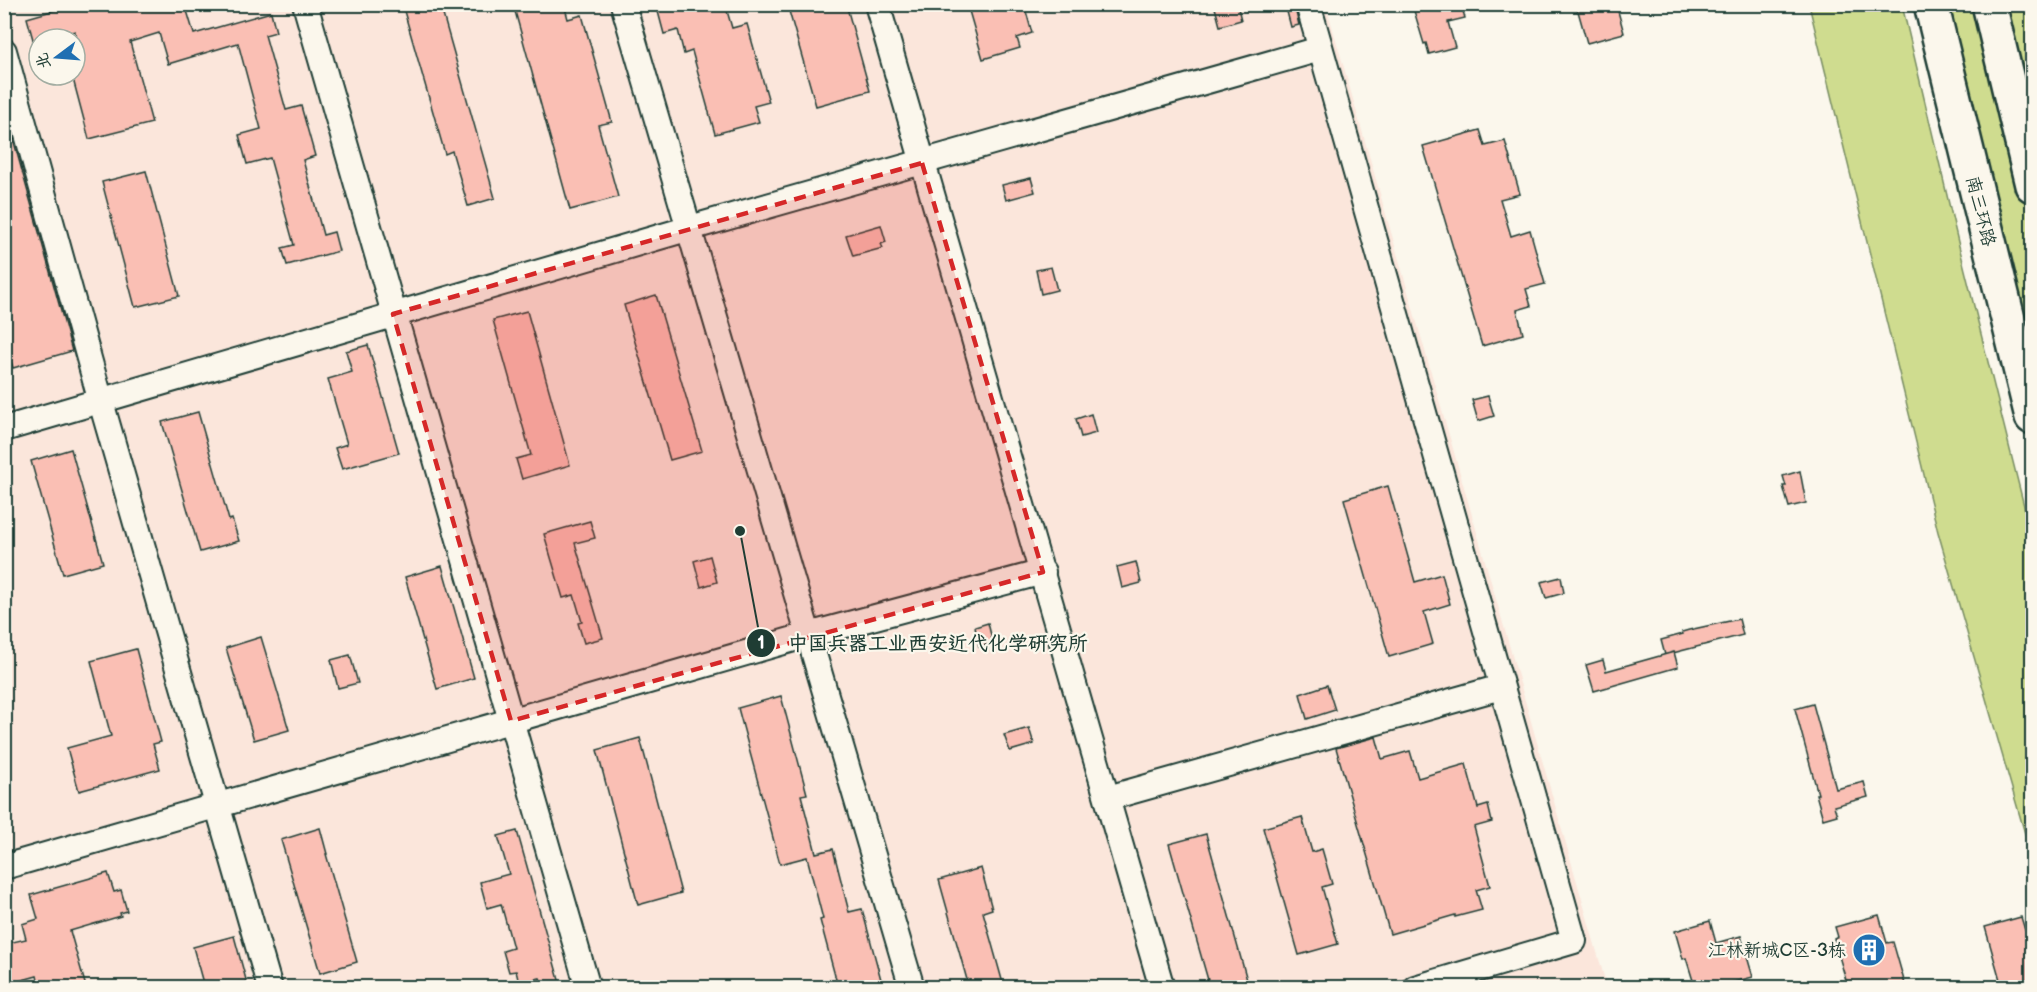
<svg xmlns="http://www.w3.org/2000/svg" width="2037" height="992" viewBox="0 0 2037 992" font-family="'Balsamiq Sans','LXGW WenKai TC',sans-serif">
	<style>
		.built { fill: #fbe6db; fill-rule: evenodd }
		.green { fill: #cfdc8f; stroke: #778c62; stroke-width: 1.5 }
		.building { fill: #fabfb4; stroke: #1f3d34; stroke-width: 1.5 }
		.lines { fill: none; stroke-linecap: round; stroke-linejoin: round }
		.minor-casing { stroke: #1f3d34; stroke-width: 28 }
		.highway-casing { stroke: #1f3d34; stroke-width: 38 }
		.minor { stroke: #fbf7ec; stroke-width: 24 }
		.highway { stroke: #fbf7ec; stroke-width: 33 }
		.marked { fill: #d62828; fill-opacity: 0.2; stroke: #d62828; stroke-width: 4.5; stroke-dasharray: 12 8; stroke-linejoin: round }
		.labels { text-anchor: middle; stroke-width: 4.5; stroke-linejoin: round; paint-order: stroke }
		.street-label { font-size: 18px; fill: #1f3d34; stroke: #fbf7ec }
		.poi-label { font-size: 18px; fill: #1f3d34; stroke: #fbf7ec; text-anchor: end }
		.leader { fill: none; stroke: #1f3d34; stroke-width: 2 }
		.callout-dot { fill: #1f3d34; stroke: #fbf7ec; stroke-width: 2 }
		.mark-label { font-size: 18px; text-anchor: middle; font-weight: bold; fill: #fff }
		.callout-label { font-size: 20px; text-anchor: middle; font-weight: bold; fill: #1f3d34; stroke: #fbf7ec; stroke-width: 4.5; stroke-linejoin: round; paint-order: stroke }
	</style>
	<rect width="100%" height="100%" fill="#fbf7ec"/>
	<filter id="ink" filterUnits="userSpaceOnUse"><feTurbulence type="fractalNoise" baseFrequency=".0167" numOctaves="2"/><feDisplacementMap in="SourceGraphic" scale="12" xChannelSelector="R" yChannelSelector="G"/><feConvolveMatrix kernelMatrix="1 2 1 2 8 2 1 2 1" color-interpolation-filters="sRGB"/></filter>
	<g filter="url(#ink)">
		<!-- built -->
		<path class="built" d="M22,4l1304,1 281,982 -1602,1v-978zM39,39h36v36h-36z"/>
		<!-- green -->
		<g class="green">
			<polygon points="1809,5 1902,5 1958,242 2032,538 2032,858 1938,532"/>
			<polygon points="1946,5 2032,5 2032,342 2027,336"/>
		</g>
		<!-- building -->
		<g class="building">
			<polygon points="76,4 185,4 194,34 271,12 276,32 265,35 286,110 301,106 315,156 303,160 323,235 334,232 339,251 287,265 282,248 294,245 270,158 247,164 239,135 261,129 238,43 168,64 159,33 130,42 152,123 89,139 72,75 75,75 75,31 48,39 39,39 39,41 34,43 27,18"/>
			<polygon points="402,4 440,4 495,198 468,206 452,151 445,154"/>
			<polygon points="513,4 564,4 568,19 582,15 612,122 598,125 618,197 570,210"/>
			<polygon points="656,4 725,4 732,28 747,24 769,102 754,106 759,122 715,134 692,51 684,54 678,30 664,34"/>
			<polygon points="787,4 846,4 870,91 816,106"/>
			<polygon points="967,4 1024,4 1032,33 1017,38 1020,48 983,59"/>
			<polygon points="1214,4 1237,4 1241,20 1220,26"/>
			<polygon points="1285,4 1294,4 1299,25 1291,27"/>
			<polygon points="1412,4 1461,4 1465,18 1448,22 1455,47 1429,54 1426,43 1424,44"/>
			<polygon points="1576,4 1616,4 1624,33 1587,43"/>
			<polygon points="4,106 72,351 13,368 4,338"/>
			<polygon points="1480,130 1485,146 1505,141 1520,194 1500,199 1511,236 1530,230 1545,284 1526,289 1531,306 1517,310 1523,334 1482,346 1423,146"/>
			<polygon points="146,171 179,296 135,307 102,182"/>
			<polygon points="1031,178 1035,192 1006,200 1002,185"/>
			<polygon points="881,225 886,242 881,244 883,248 853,256 846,235"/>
			<polygon points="1051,267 1057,290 1041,294 1036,270"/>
			<polygon points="656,295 702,451 670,460 624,305"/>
			<polygon points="527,311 570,465 522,479 516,459 531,455 493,320"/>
			<polygon points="368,345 399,453 342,469 335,448 347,444 328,379 352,372 346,351"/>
			<polygon points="1488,396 1494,416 1478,421 1472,400"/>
			<polygon points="198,412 229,520 232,519 239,541 200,552 162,422"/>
			<polygon points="1091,414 1096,433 1081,437 1076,419"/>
			<polygon points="71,449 103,563 63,574 31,461"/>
			<polygon points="1800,471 1806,503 1789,507 1783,486 1786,486 1783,476"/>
			<polygon points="1388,486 1415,582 1442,574 1450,604 1424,612 1433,644 1389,657 1344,499"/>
			<polygon points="590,521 595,538 575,543 603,638 584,643 578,623 582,622 574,595 563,598 544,534"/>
			<polygon points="710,556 717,582 701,587 694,561"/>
			<polygon points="1136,562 1141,583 1122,588 1117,567"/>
			<polygon points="442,566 474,678 437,689 405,577"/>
			<polygon points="1561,577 1564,593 1546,598 1541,582"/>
			<polygon points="1739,619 1743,635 1665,655 1661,640 1683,634 1682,632 1689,630"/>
			<polygon points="988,623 993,643 979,647 975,627"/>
			<polygon points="261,637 289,730 254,740 226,648"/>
			<polygon points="136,649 161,742 153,744 160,769 79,791 67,748 111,736 91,661"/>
			<polygon points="1674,652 1678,667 1594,691 1586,665 1603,660 1606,671"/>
			<polygon points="350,655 358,683 338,688 331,660"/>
			<polygon points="1327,685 1335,710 1307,719 1300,694"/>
			<polygon points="781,696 807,794 801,795 816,853 833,849 849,912 862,909 883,987 838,987 820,920 823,919 807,857 780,864 738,708"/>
			<polygon points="1813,704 1836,789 1864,782 1868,797 1834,806 1837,815 1823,819 1816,794 1818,794 1795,709"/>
			<polygon points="1029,728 1034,744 1010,751 1004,735"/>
			<polygon points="1376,737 1382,759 1410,751 1418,778 1466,764 1478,808 1488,805 1492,822 1474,827 1490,886 1476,890 1482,910 1455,917 1455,915 1390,934 1336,748"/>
			<polygon points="640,738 681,893 638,905 597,750"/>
			<polygon points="1302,817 1312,852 1322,849 1332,884 1322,887 1338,944 1299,955 1263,828"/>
			<polygon points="320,828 327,854 326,854 357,962 320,973 281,840"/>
			<polygon points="517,831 561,987 543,987 540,978 519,983 516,971 509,972 503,951 513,948 501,904 487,908 480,882 509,874 498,836"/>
			<polygon points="1206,834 1247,980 1220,987 1210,987 1169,844"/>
			<polygon points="981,868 992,909 983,912 1004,987 969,987 939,880"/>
			<polygon points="108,873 114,892 121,890 127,911 120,913 121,916 70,931 86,987 40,987 37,976 8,984 4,971 4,944 26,939 22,924 38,919 31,895"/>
			<polygon points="1879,915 1887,943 1893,942 1905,984 1894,987 1848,987 1834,939 1838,937 1835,927"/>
			<polygon points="2021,917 2025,930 2032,928 2032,987 2002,987 1985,927"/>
			<polygon points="1710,921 1716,943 1741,936 1753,977 1726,984 1727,987 1695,987 1686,958 1683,959 1675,931"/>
			<polygon points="234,936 248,987 204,987 193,947"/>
		</g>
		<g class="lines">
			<defs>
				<g id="minor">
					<polyline points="305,4 588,988"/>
					<polyline points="623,4 912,988"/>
					<polyline points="877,4 1162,988"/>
					<polyline points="1308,4 1574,941 1415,988"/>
					<polyline points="4,51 101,402 270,988"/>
					<polyline points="4,429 690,228 1320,49"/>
					<polyline points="1108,798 1501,687"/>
					<polyline points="4,867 808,635 1043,572"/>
				</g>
				<g id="highway">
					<polyline points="1931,4 2032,417"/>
					<polyline points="1989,4 2032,185"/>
				</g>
			</defs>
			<!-- minor casing -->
			<use href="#minor" class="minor-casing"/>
			<!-- highway casing -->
			<use href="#highway" class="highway-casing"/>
			<!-- minor -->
			<use href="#minor" class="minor"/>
			<!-- highway -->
			<use href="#highway" class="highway"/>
		</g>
	</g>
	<!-- marked area -->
	<path class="marked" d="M922,163l121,409 -532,149 -118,-407z"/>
	<!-- icons -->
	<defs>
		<symbol id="building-disc" viewBox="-11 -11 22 22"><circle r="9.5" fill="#1f6fb2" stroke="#fbf7ec"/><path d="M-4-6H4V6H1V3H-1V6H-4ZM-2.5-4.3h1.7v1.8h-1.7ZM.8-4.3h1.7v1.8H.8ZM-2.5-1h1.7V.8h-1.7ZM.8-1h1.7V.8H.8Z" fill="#fff"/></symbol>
	</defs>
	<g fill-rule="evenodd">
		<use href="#building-disc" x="1850" y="931" width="38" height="38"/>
	</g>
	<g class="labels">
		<!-- street labels -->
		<g class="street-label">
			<text transform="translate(1981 211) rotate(76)" y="6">南三环路</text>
		</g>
		<!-- poi labels -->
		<g class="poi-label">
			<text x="1846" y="956">江林新城C区-3栋</text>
		</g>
	</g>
	<!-- callouts -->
	<path class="leader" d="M740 531L761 643"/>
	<g class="callout-dot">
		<circle cx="740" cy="531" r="6"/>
		<circle cx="761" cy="643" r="15"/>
	</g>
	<g class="mark-label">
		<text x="761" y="649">1</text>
	</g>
	<g class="callout-label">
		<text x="938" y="650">中国兵器工业西安近代化学研究所</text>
	</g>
	<!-- margin -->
	<rect width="2037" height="992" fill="none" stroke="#fbf7ec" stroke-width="24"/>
	<rect x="12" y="12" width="2013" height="968" fill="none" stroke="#1f3d34" stroke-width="2" filter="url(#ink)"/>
	<!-- north arrow -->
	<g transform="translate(57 57) rotate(254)"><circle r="28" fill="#fbf7ec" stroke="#a3ada2" stroke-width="1.5"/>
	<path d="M0-4.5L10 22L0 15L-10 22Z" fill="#1f6fb2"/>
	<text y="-9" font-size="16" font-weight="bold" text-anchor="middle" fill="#1f3d34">北</text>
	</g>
</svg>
